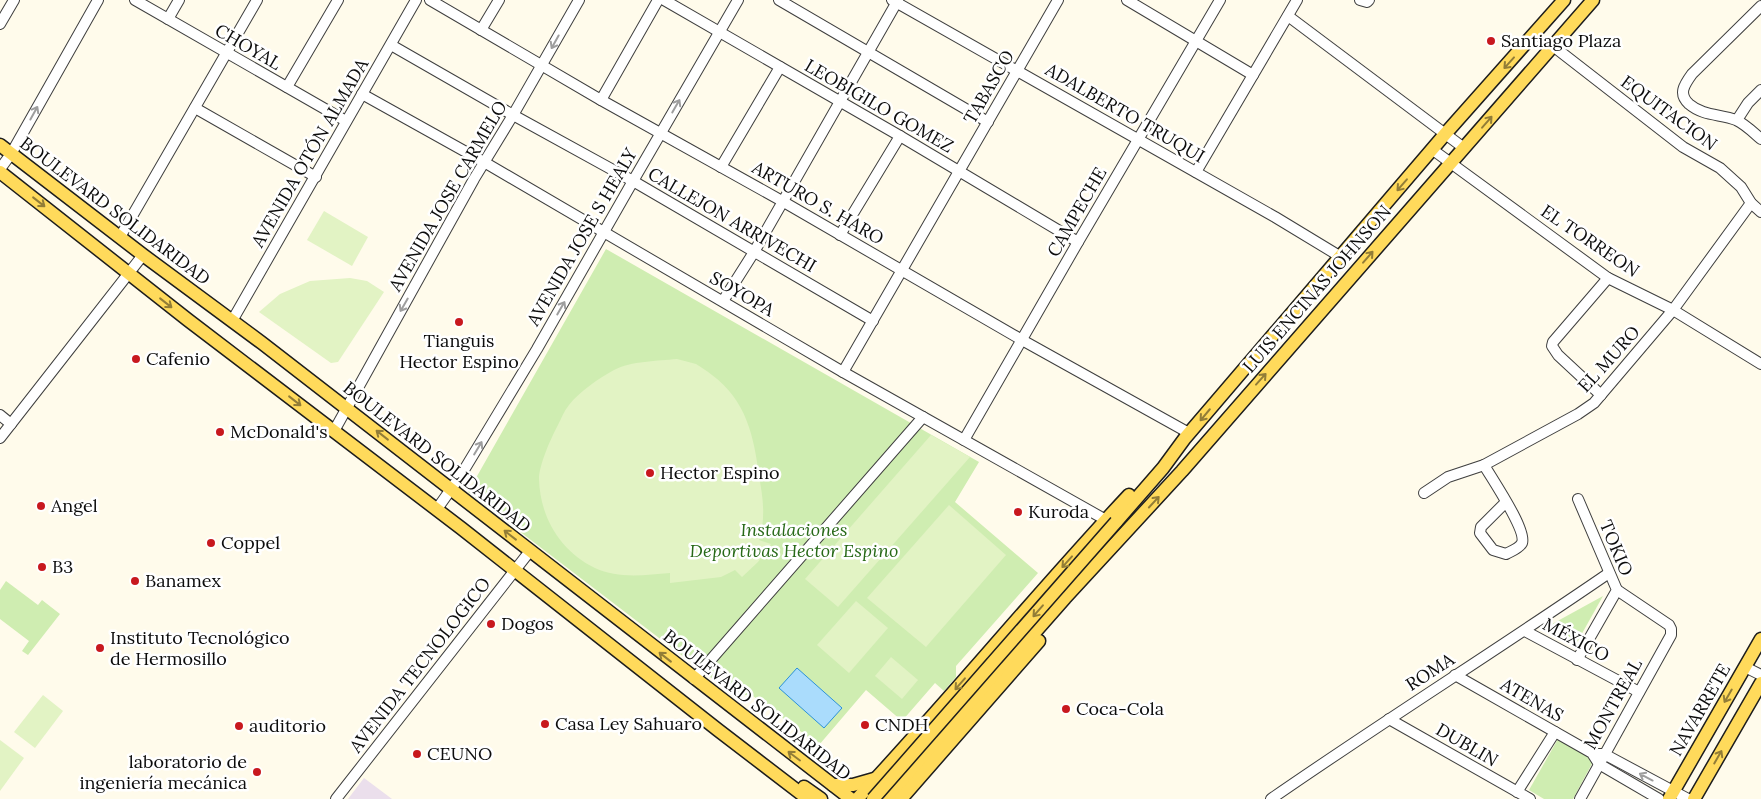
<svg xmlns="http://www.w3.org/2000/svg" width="1761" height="799" viewBox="0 0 1761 799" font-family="Lora,serif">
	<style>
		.industrial { fill: #ebdfec }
		.green { fill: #cfedb1 }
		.pitch { fill: #e2f3c4 }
		.water { fill: #aadcfc; stroke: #2b91d9 }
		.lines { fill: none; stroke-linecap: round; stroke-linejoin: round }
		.minor-casing { stroke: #3f3f3f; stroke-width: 12 }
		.major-casing { stroke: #1d1d1d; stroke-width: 15 }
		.minor { stroke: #fff; stroke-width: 10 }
		.major { stroke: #ffda5b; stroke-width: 12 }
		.major-bridge-casing { stroke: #1d1d1d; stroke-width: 15; stroke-linecap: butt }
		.major-bridge { stroke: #ffda5b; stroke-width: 12 }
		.oneway { stroke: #9e9e9e }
		.oneway2 { stroke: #927d37 }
		.poi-dot { fill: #c8181e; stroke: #fff; stroke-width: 2 }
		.labels { text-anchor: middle; stroke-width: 5; stroke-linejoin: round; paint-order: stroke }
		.poi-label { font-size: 18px; fill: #0c0c0c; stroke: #fff; text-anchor: start }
		.street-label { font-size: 18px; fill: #0c0c0c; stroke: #fff }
		.park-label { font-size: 18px; font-style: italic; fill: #276917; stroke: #fff }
	</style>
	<rect width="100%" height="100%" fill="#fffbeb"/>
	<!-- industrial -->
	<polygon class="industrial" points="364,778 392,799 348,799"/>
	<!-- green -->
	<g class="green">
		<polygon points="606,249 979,462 955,502 1038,573 956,666 956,677 944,691 935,683 902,721 866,690 819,745 753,696 731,693 468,492"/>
		<polygon points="6,581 38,605 42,600 60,614 28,655 22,651 29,641 0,619 0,590"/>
		<polygon points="1603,596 1575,646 1543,629"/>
		<polygon points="1558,739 1594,760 1573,799 1544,799 1529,790"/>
	</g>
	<!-- pitch -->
	<g class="pitch">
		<polygon points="324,211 368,237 352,266 307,240"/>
		<polygon points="350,278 367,281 384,292 338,362 331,363 259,312 280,294 310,281"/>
		<path d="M677,359c6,2 13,3 19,5 5,3 11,7 16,11 34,25 42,61 47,101 4,22 7,42 0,64l12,4 -13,18 -16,15 -7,-7 -14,7 -51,6v-10c-25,2 -52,6 -75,-5 -35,-17 -55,-51 -56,-89 0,-14 12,-41 19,-54 3,-6 6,-14 11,-20 11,-14 29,-26 45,-35 17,-9 44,-9 63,-11z"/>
		<polygon points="931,435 970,457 838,607 805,579"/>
		<polygon points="949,505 1006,555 926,647 867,598"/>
		<polygon points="856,601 888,628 849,673 817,645"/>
		<polygon points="891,657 918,680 902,699 875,676"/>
		<polygon points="43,695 63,711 35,748 14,732"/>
		<polygon points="0,740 24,758 0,791"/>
	</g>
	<!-- water -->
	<polygon class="water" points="797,668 842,708 824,728 779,688"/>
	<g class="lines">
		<defs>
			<g id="minor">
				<polyline points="135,0 346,121"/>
				<polyline points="430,0 601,100 782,201 1022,340 1189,433"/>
				<polyline points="664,0 900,136 1078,242"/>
				<polyline points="779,0 988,122"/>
				<polyline points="892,0 1275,217 1341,257"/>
				<polyline points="1127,0 1253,75"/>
				<polyline points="1360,0 1367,2 1369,0"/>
				<path d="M1761,6l-69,68c-8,11 -14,20 -3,30 14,12 31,10 47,16 9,4 18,13 25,19"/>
				<polyline points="1288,16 1464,148"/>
				<polyline points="168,19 179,0"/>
				<polyline points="0,24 14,0"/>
				<polyline points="481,30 499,0"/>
				<polyline points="391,45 513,115 633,181 873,321"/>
				<polyline points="1553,46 1683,147 1720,168 1741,187 1751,203 1761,212"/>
				<polyline points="287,87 338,0"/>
				<polyline points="362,94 484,162 843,372 1106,520"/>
				<polyline points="601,100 658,0"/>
				<polyline points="195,108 316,177"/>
				<polyline points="1737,120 1748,103 1761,90"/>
				<polyline points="1433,150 1608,278 1673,310 1761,364"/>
				<polyline points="721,167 780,67"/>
				<polyline points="0,169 11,154 98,0"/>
				<polyline points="1196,172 1297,0"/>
				<polyline points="840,235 900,136"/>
				<polyline points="120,237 257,0"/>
				<polyline points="723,301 754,252 898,0"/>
				<polyline points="232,321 416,0"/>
				<polyline points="843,372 1058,0"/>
				<polyline points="1601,395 1558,355 1552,346 1553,342 1608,278"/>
				<polyline points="0,415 11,424"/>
				<polyline points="334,431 474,179 513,115 579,0"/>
				<polyline points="0,438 143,255"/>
				<polyline points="964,440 1078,242 1220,0"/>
				<polyline points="1424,493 1448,477 1484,465"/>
				<path d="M1506,502l-25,25 -1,6 13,17 13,4c5,-3 13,-5 16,-11 5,-13 -30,-64 -38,-78l94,-51 16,-11 79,-93 78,-107"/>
				<polyline points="437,509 461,475 537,349 633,181 738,0"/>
				<polyline points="1525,631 1639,692"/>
				<polyline points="1577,660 1617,590 1578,499"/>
				<polyline points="1745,667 1761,675"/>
				<polyline points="1455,675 1592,753 1599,764 1659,799"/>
				<polyline points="694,679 923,417"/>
				<polyline points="1389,719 1530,799"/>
				<polyline points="1598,754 1604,754 1688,799"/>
				<polyline points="1517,792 1555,732"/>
				<polyline points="336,799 530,551"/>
				<path d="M1271,799c111,-77 226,-149 338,-226"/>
				<polyline points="1580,799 1671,635 1671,629 1669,625 1617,590"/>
			</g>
			<g id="major">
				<polyline points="0,145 143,255 262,343 851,799"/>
				<polyline points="0,172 188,320 461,528 718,730 808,799"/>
				<polyline points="1116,522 1163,468 1185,438 1446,133 1564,0"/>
				<polyline points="833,785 853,785 874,779"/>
				<polyline points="804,787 821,799"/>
				<path d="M857,799c93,-99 179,-205 272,-304"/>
				<polyline points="888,799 1065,598 1182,471 1593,0"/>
				<polyline points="901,799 1039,641"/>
				<polyline points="1669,799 1761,639"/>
				<polyline points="1694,799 1761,683"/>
			</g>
		</defs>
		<!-- minor casing -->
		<use href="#minor" class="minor-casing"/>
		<!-- major casing -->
		<use href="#major" class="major-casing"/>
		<!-- minor -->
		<use href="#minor" class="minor"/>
		<!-- major -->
		<use href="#major" class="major"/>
		<defs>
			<polyline id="major-bridge" points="873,799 1116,522"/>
		</defs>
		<!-- major-bridge casing -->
		<use href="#major-bridge" class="major-bridge-casing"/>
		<!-- major-bridge -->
		<use href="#major-bridge" class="major-bridge"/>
	</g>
	<!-- one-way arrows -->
	<defs><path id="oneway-shaft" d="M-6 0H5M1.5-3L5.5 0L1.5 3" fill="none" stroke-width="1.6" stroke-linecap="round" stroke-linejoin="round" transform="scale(1.25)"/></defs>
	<g class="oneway">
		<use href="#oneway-shaft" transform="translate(555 42) rotate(119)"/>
		<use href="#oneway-shaft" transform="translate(676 106) rotate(-60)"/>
		<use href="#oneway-shaft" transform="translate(34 113) rotate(-61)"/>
		<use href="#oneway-shaft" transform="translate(404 305) rotate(120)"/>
		<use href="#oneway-shaft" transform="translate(561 308) rotate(-60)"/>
		<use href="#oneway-shaft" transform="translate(478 448) rotate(-59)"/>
		<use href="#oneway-shaft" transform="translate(1646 777) rotate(-152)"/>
	</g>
	<g class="oneway2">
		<use href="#oneway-shaft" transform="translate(1509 63) rotate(132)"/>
		<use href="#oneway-shaft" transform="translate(1487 122) rotate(-49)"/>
		<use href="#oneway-shaft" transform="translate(1402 185) rotate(131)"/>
		<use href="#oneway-shaft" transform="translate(39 202) rotate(38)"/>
		<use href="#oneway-shaft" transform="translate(1368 257) rotate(-49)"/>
		<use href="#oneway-shaft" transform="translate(166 303) rotate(38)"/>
		<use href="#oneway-shaft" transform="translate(1261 379) rotate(-48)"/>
		<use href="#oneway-shaft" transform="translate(295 401) rotate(38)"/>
		<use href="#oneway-shaft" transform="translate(1205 415) rotate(130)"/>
		<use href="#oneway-shaft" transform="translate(382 435) rotate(-142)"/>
		<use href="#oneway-shaft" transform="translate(1154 502) rotate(-47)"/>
		<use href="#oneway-shaft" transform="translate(510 535) rotate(-142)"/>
		<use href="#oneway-shaft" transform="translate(1067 562) rotate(132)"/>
		<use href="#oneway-shaft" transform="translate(1038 611) rotate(131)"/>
		<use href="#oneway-shaft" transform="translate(665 657) rotate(-142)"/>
		<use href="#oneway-shaft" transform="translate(960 684) rotate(131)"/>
		<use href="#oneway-shaft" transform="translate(1728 696) rotate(120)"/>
		<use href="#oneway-shaft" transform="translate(794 756) rotate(-143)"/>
		<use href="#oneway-shaft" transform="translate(1718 757) rotate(-60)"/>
	</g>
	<!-- markers -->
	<g class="poi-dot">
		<circle cx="1491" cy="41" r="5"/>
		<circle cx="459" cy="322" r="5"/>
		<circle cx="136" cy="359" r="5"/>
		<circle cx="220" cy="432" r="5"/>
		<circle cx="650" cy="473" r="5"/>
		<circle cx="41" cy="506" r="5"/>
		<circle cx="1018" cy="512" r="5"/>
		<circle cx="211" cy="543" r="5"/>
		<circle cx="42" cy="567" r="5"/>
		<circle cx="135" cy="581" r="5"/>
		<circle cx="491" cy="624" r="5"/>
		<circle cx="100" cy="648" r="5"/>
		<circle cx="1066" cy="709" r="5"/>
		<circle cx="545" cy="724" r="5"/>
		<circle cx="865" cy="725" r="5"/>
		<circle cx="239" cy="726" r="5"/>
		<circle cx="417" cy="754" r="5"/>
		<circle cx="257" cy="772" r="5"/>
	</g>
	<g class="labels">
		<!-- poi labels -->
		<g class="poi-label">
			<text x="1501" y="47">Santiago Plaza</text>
			<text x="459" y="347" text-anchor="middle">Tianguis<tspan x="459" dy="21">Hector Espino</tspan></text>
			<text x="146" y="365">Cafenio</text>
			<text x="230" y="438">McDonald's</text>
			<text x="660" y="479">Hector Espino</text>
			<text x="51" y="512">Angel</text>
			<text x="1028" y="518">Kuroda</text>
			<text x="221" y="549">Coppel</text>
			<text x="52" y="573">B3</text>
			<text x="145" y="587">Banamex</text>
			<text x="501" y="630">Dogos</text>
			<text x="110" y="644">Instituto Tecnológico<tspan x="110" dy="21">de Hermosillo</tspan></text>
			<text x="1076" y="715">Coca-Cola</text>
			<text x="555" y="730">Casa Ley Sahuaro</text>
			<text x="875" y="731">CNDH</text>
			<text x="249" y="732">auditorio</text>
			<text x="427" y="760">CEUNO</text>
			<text x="247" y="768" text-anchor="end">laboratorio de<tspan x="247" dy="21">ingeniería mecánica</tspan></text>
		</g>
		<!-- street labels -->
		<g class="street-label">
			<text transform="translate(248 47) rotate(30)" y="6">CHOYAL</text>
			<text transform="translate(989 87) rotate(-60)" y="6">TABASCO</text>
			<text transform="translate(879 106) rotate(30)" y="6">LEOBIGILO GOMEZ</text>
			<text transform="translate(1125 113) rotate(30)" y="6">ADALBERTO TRUQUI</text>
			<text transform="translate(1669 113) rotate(36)" y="6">EQUITACION</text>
			<text transform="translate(310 153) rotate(-60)" y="6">AVENIDA OTÓN ALMADA</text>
			<text transform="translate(448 196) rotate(-60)" y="6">AVENIDA JOSE CARMELO</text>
			<text transform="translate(818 203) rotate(30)" y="6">ARTURO S. HARO</text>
			<text transform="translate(115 211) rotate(37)" y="6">BOULEVARD SOLIDARIDAD</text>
			<text transform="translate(1077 212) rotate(-60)" y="6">CAMPECHE</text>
			<text transform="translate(732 220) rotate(30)" y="6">CALLEJON ARRIVECHI</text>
			<text transform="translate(582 237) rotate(-60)" y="6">AVENIDA JOSE S HEALY</text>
			<text transform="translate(1590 241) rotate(34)" y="6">EL TORREON</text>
			<text transform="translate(1317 289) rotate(-49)" y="6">LUIS ENCINAS JOHNSON</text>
			<text transform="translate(742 294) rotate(30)" y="6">SOYOPA</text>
			<text transform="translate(1609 359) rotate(-48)" y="6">EL MURO</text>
			<text transform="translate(437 457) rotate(38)" y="6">BOULEVARD SOLIDARIDAD</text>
			<text transform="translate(1616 548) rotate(67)" y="6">TOKIO</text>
			<text transform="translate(1576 640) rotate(28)" y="6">MÉXICO</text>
			<text transform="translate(420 665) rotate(-52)" y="6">AVENIDA TECNOLOGICO</text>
			<text transform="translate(1430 672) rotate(-33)" y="6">ROMA</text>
			<text transform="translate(1532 700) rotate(30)" y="6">ATENAS</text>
			<text transform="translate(1613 704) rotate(-61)" y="6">MONTREAL</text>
			<text transform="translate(757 705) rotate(38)" y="6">BOULEVARD SOLIDARIDAD</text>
			<text transform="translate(1700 710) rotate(-60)" y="6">NAVARRETE</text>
			<text transform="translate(1467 745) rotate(30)" y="6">DUBLIN</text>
		</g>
		<!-- park labels -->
		<g class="park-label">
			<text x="794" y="536">Instalaciones<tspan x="794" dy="21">Deportivas Hector Espino</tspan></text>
		</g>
	</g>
</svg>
